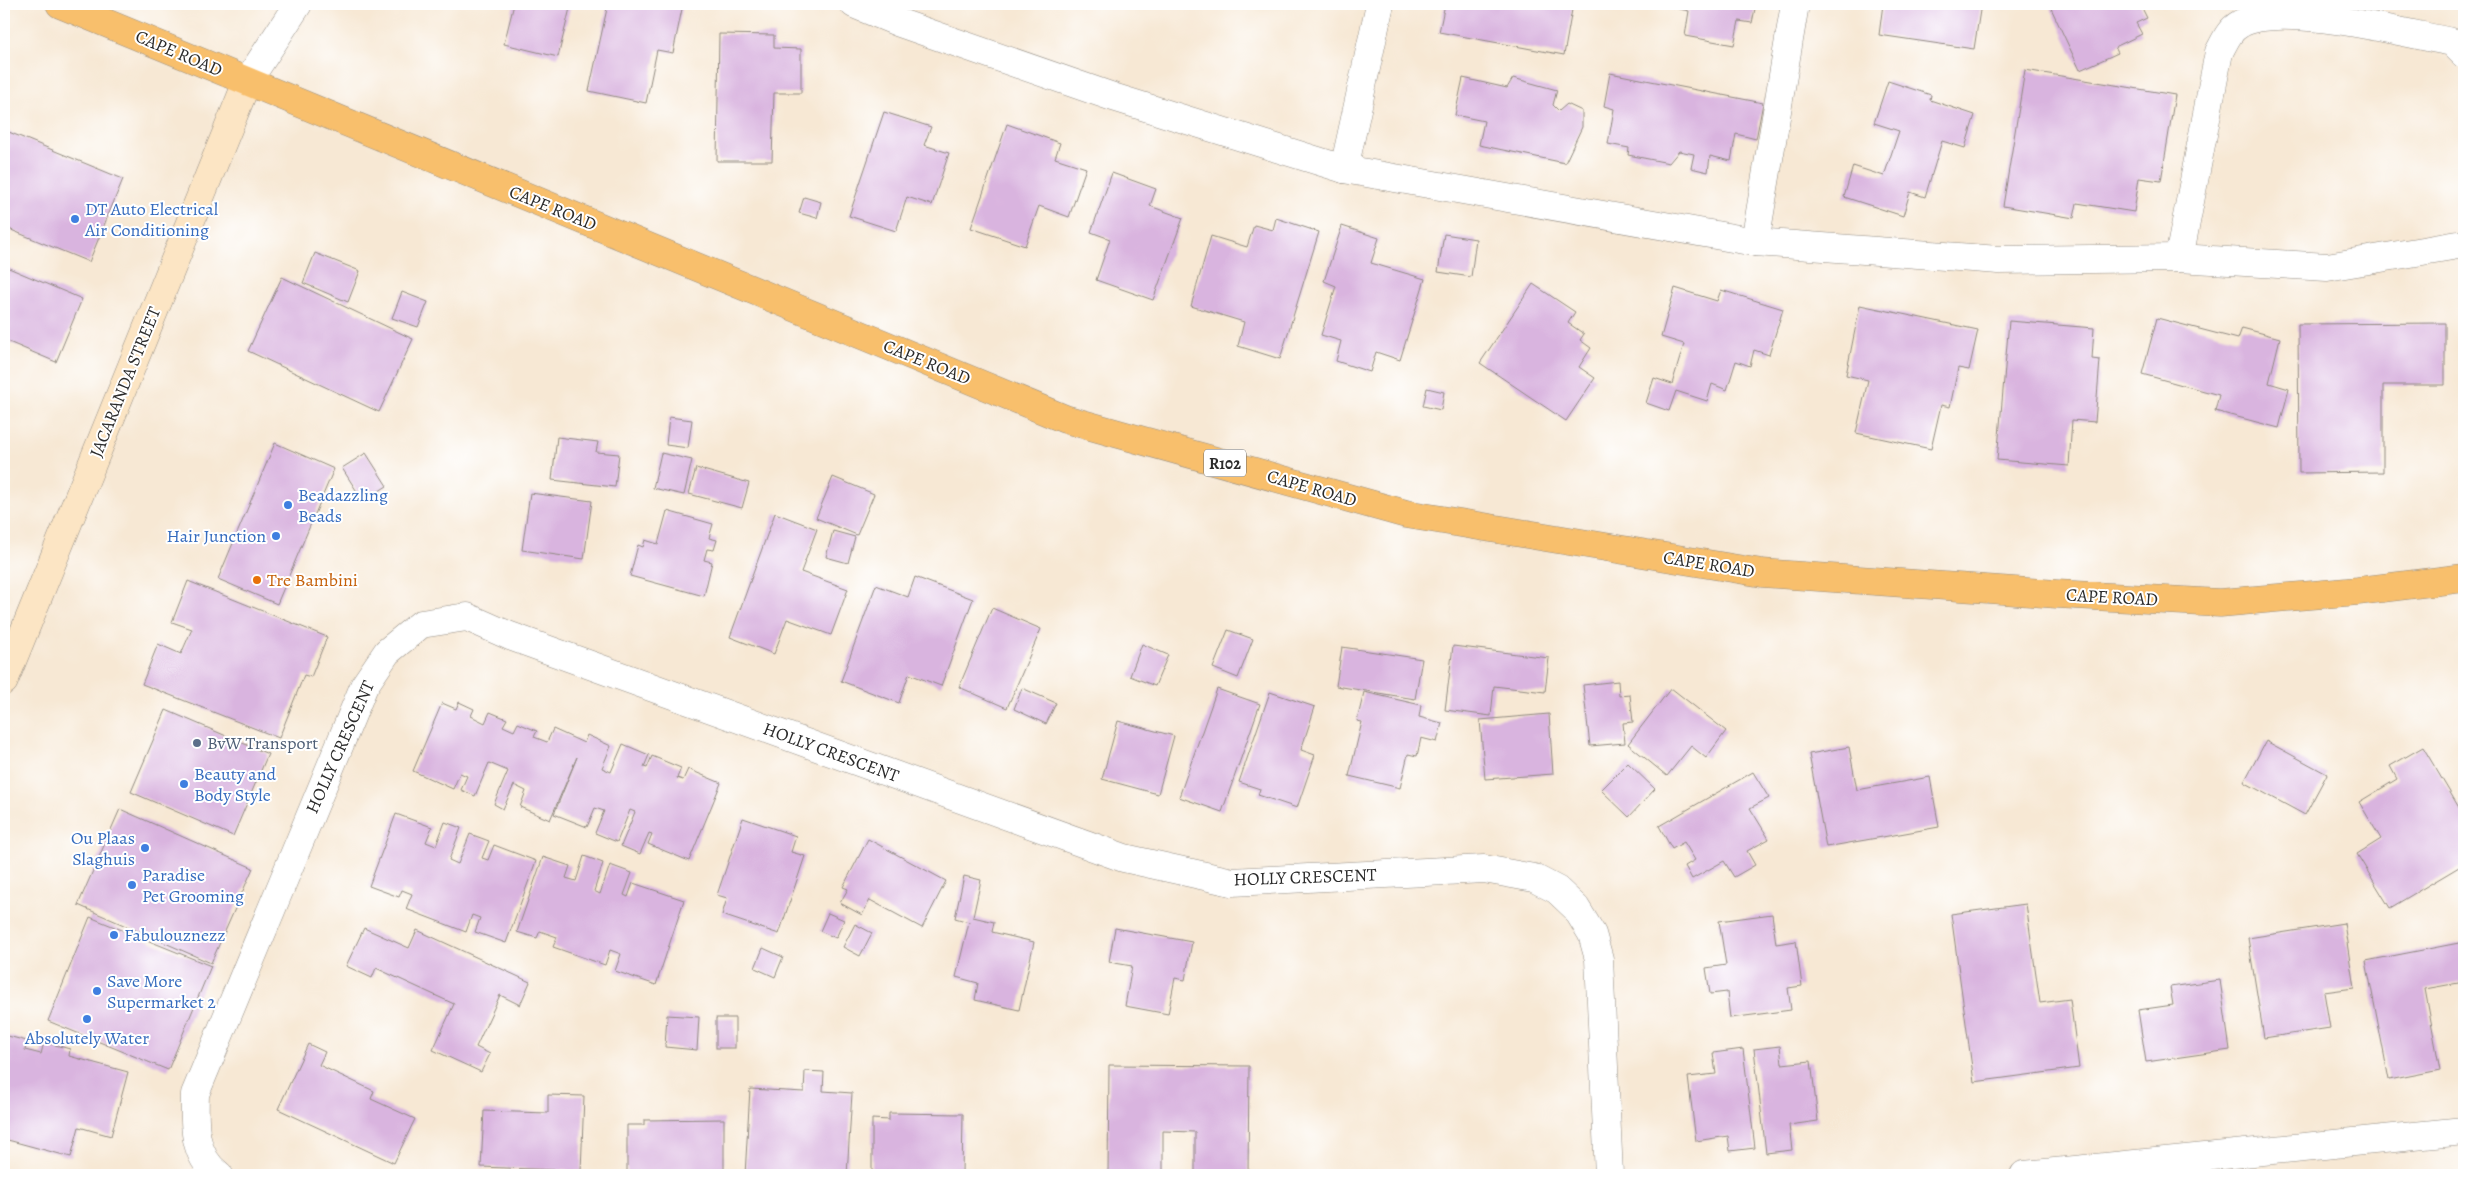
<svg xmlns="http://www.w3.org/2000/svg" width="2468" height="1179" viewBox="0 0 2468 1179" font-family="Alegreya,serif">
	<style>
		.building { fill: #d9b4df }
		.lines { fill: none; stroke-linecap: round; stroke-linejoin: round }
		.street-casing { stroke: #918a80; stroke-width: 29 }
		.secondary-casing { stroke: #918a80; stroke-width: 29 }
		.primary-casing { stroke: #918a80; stroke-width: 29 }
		.street { stroke: #fff; stroke-width: 28 }
		.secondary { stroke: #fce5c4; stroke-width: 28 }
		.primary { stroke: #f8bf6c; stroke-width: 28 }
		.shop-dot { fill: #3f7fe0; stroke: #fff; stroke-width: 2 }
		.food-dot { fill: #e8710a; stroke: #fff; stroke-width: 2 }
		.service-dot { fill: #5c6f8a; stroke: #fff; stroke-width: 2 }
		.labels { text-anchor: middle; stroke-width: 4; stroke-linejoin: round; paint-order: stroke }
		.shield { fill: #fff; stroke: #6b6b6b; stroke-width: 1 }
		.shield-label { font-size: 16px; font-weight: bold; fill: #2b2b2b }
		.street-label { font-size: 18px; fill: #2b2b2b; stroke: #fff }
		.shop-label { font-size: 18px; fill: #366cbe; stroke: #fff; text-anchor: start }
		.food-label { font-size: 18px; fill: #c56008; stroke: #fff; text-anchor: start }
		.service-label { font-size: 18px; fill: #4e5e75; stroke: #fff; text-anchor: start }
	</style>
	<rect width="100%" height="100%" fill="#fff"/>
	<filter id="ink" filterUnits="userSpaceOnUse"><feTurbulence type="fractalNoise" baseFrequency=".02" numOctaves="2"/><feDisplacementMap in="SourceGraphic" scale="10" xChannelSelector="R" yChannelSelector="G"/><feConvolveMatrix kernelMatrix="1 2 1 2 8 2 1 2 1" color-interpolation-filters="sRGB"/></filter>
	<filter id="wash" filterUnits="userSpaceOnUse"><feTurbulence type="fractalNoise" baseFrequency=".0096" numOctaves="4" result="noise"/><feDisplacementMap in="SourceGraphic" scale="20" xChannelSelector="R" yChannelSelector="G"/><feGaussianBlur stdDeviation="1.12" result="paint"/><feColorMatrix in="noise" values="0 0 0 0 0 0 0 0 0 0 0 0 0 0 0 0 0 1.4 0 .05"/><feComposite in="paint" operator="in"/></filter>
	<g filter="url(#wash)">
		<rect width="100%" height="100%" fill="#f7e8d4"/>
		<g id="blocks">
			<!-- building -->
			<g class="building">
				<polygon points="514,4 571,4 558,57 504,44"/>
				<polygon points="608,4 683,4 673,53 657,50 646,103 589,91"/>
				<polygon points="1445,4 1573,4 1564,55 1439,32"/>
				<polygon points="1655,4 1756,4 1752,23 1739,21 1734,45 1685,36 1689,11"/>
				<polygon points="1883,4 1981,4 1974,49 1879,35"/>
				<polygon points="2049,4 2140,4 2147,18 2136,23 2142,34 2115,47 2118,53 2080,70"/>
				<polygon points="719,34 774,35 774,48 801,49 801,93 774,93 772,161 717,161"/>
				<polygon points="2025,70 2175,95 2161,181 2139,178 2134,212 2077,203 2074,218 2003,206"/>
				<polygon points="1610,73 1763,103 1756,139 1736,134 1731,161 1710,156 1708,172 1691,168 1694,154 1679,151 1669,163 1628,155 1629,148 1608,144 1614,109 1604,106"/>
				<polygon points="1463,78 1507,88 1513,78 1557,90 1553,105 1559,111 1567,104 1582,111 1582,127 1565,163 1479,145 1484,121 1455,115"/>
				<polygon points="1888,81 1931,95 1930,100 1975,115 1965,148 1942,141 1925,197 1910,192 1903,216 1844,197 1853,166 1884,176 1899,131 1874,123"/>
				<polygon points="884,112 931,127 924,145 949,153 932,205 907,197 896,231 849,216"/>
				<polygon points="1007,124 1060,143 1055,158 1086,168 1069,217 1039,206 1025,246 971,228"/>
				<polygon points="4,130 123,179 89,262 4,227"/>
				<polygon points="1112,173 1156,189 1150,206 1183,218 1153,300 1096,280 1110,239 1091,232"/>
				<polygon points="804,197 821,202 817,218 799,213"/>
				<polygon points="1276,218 1319,232 1280,359 1238,346 1244,322 1191,306 1211,236 1247,247 1254,225 1273,230"/>
				<polygon points="1342,226 1379,238 1371,263 1425,279 1400,360 1376,352 1370,372 1336,361 1341,341 1321,335 1336,286 1324,281"/>
				<polygon points="1444,234 1476,239 1471,277 1438,272"/>
				<polygon points="315,253 360,271 348,302 303,283"/>
				<polygon points="4,266 82,299 56,362 4,340"/>
				<polygon points="282,277 413,339 379,412 248,351"/>
				<polygon points="1533,284 1575,312 1568,323 1584,334 1580,340 1591,348 1579,367 1595,378 1566,421 1480,363"/>
				<polygon points="1675,288 1717,301 1721,290 1783,309 1769,355 1754,350 1750,366 1736,361 1727,390 1712,384 1707,401 1676,391 1669,411 1646,403 1654,378 1672,384 1684,344 1661,337"/>
				<polygon points="402,292 428,302 418,327 392,318"/>
				<polygon points="1860,305 1978,330 1969,370 1958,368 1950,407 1941,405 1931,449 1856,433 1868,380 1846,375"/>
				<polygon points="2157,318 2238,339 2242,328 2280,338 2269,383 2289,389 2279,428 2215,411 2219,395 2142,374"/>
				<polygon points="2009,321 2094,328 2092,359 2100,360 2095,422 2072,420 2069,466 1997,460"/>
				<polygon points="2445,323 2445,385 2383,385 2383,472 2299,473 2298,324"/>
				<polygon points="1427,388 1444,392 1441,410 1423,406"/>
				<polygon points="669,417 692,420 688,448 666,445"/>
				<polygon points="557,437 598,442 596,452 619,454 615,487 552,480"/>
				<polygon points="275,443 334,469 277,604 218,579"/>
				<polygon points="366,453 387,486 363,501 342,468"/>
				<polygon points="661,453 692,460 684,495 653,488"/>
				<polygon points="696,468 749,483 742,508 689,494"/>
				<polygon points="833,477 874,494 857,535 816,518"/>
				<polygon points="530,493 592,501 584,559 522,550"/>
				<polygon points="667,511 713,524 709,538 717,540 714,550 707,549 704,560 712,562 704,596 630,576 638,545 643,547 645,540 658,544"/>
				<polygon points="775,513 817,529 801,572 848,589 831,635 787,619 774,654 730,637"/>
				<polygon points="833,531 855,537 848,563 826,557"/>
				<polygon points="915,577 973,599 941,686 909,674 899,703 841,681 876,585 908,597"/>
				<polygon points="188,581 327,637 311,677 304,675 279,738 142,684 158,644 181,654 192,629 172,622"/>
				<polygon points="992,608 1041,629 1007,708 959,687"/>
				<polygon points="1228,630 1253,639 1238,678 1213,668"/>
				<polygon points="1142,644 1168,655 1155,686 1130,676"/>
				<polygon points="1453,646 1549,658 1545,692 1494,686 1491,716 1445,710"/>
				<polygon points="1342,647 1422,659 1415,699 1336,686"/>
				<polygon points="1618,681 1619,696 1630,695 1633,722 1623,723 1625,743 1590,746 1583,685"/>
				<polygon points="1022,688 1056,703 1046,724 1014,709"/>
				<polygon points="1671,688 1726,731 1706,758 1691,746 1667,776 1628,744"/>
				<polygon points="1217,689 1260,704 1222,812 1179,797"/>
				<polygon points="1270,692 1315,707 1301,750 1315,755 1297,808 1258,795 1260,789 1239,782"/>
				<polygon points="1364,692 1421,705 1419,717 1442,723 1437,742 1421,738 1417,756 1408,754 1400,788 1349,776 1362,722 1357,721"/>
				<polygon points="459,702 474,709 471,716 485,723 490,712 507,719 503,726 514,731 518,723 537,731 534,737 547,742 553,729 584,743 587,735 611,746 602,768 611,772 623,744 649,755 644,767 647,768 652,756 681,768 677,778 683,780 688,769 721,783 689,861 648,844 652,834 649,833 640,854 621,846 635,812 630,810 617,842 595,833 604,811 595,808 587,827 554,814 577,757 550,820 520,807 526,791 514,785 503,809 494,804 508,771 489,763 475,796 461,790 467,776 460,773 453,789 413,771 442,703 456,709"/>
				<polygon points="166,710 268,754 233,836 131,792"/>
				<polygon points="1549,714 1553,774 1485,779 1480,720"/>
				<polygon points="1118,721 1174,736 1158,794 1102,779"/>
				<polygon points="2266,741 2327,774 2305,815 2244,782"/>
				<polygon points="1849,747 1857,790 1930,777 1939,827 1826,847 1809,754"/>
				<polygon points="2423,747 2464,816 2464,864 2390,908 2357,854 2381,839 2359,802 2397,779 2390,766"/>
				<polygon points="1628,763 1655,789 1629,817 1601,790"/>
				<polygon points="1753,772 1769,798 1750,808 1769,839 1747,851 1755,865 1734,877 1724,861 1692,879 1685,866 1695,860 1684,842 1672,849 1659,826"/>
				<polygon points="120,809 253,868 211,963 78,905"/>
				<polygon points="396,814 432,827 426,842 436,846 445,822 461,828 449,860 458,864 470,834 489,841 482,858 488,860 494,845 536,861 506,943 475,932 480,918 472,915 466,932 406,909 412,894 402,890 399,897 369,886"/>
				<polygon points="743,818 796,836 791,852 805,856 779,934 722,915 727,898 717,895"/>
				<polygon points="868,839 946,881 922,928 870,900 862,915 840,903 848,889 843,887"/>
				<polygon points="584,856 603,863 594,891 600,894 610,865 632,873 624,895 628,897 633,883 684,900 656,985 615,971 621,954 610,950 605,965 553,947 557,937 540,931 537,938 517,932 543,857 570,866 566,878 576,881"/>
				<polygon points="964,876 981,880 973,917 994,922 992,932 1034,942 1019,1010 975,1000 978,983 956,977 969,922 955,918"/>
				<polygon points="2026,904 2040,1003 2070,999 2079,1068 1974,1082 1951,914"/>
				<polygon points="828,913 844,920 836,938 820,931"/>
				<polygon points="1772,914 1776,944 1796,941 1802,986 1788,988 1791,1010 1730,1018 1727,992 1710,994 1706,968 1726,965 1719,921"/>
				<polygon points="90,917 211,966 168,1070 48,1021"/>
				<polygon points="2344,923 2354,988 2324,992 2330,1028 2264,1038 2248,938"/>
				<polygon points="855,924 872,933 860,956 843,947"/>
				<polygon points="364,928 409,948 417,930 530,982 520,1005 500,995 476,1047 490,1054 481,1072 433,1050 454,1004 376,968 372,978 346,966"/>
				<polygon points="1115,928 1192,942 1185,980 1175,978 1168,1014 1125,1006 1132,966 1109,962"/>
				<polygon points="2464,942 2464,982 2425,989 2440,1070 2389,1080 2366,961"/>
				<polygon points="763,948 783,957 775,977 755,968"/>
				<polygon points="2220,980 2230,1050 2146,1062 2138,1010 2173,1005 2170,987"/>
				<polygon points="667,1015 699,1017 697,1050 665,1047"/>
				<rect x="716" y="1018" width="19" height="30"/>
				<polygon points="4,1035 27,1041 25,1050 41,1054 44,1042 70,1049 69,1056 128,1072 111,1136 79,1127 71,1157 4,1139"/>
				<polygon points="308,1044 325,1052 319,1065 374,1091 371,1099 415,1119 394,1163 278,1109"/>
				<polygon points="1780,1046 1782,1064 1811,1061 1818,1121 1789,1125 1792,1150 1766,1153 1754,1049"/>
				<polygon points="1743,1049 1755,1148 1730,1151 1728,1136 1696,1141 1688,1077 1716,1074 1713,1053"/>
				<polygon points="1109,1065 1249,1066 1248,1175 1195,1175 1195,1132 1163,1131 1163,1175 1108,1175"/>
				<polygon points="805,1071 824,1072 823,1091 852,1093 847,1175 745,1175 750,1089 804,1092"/>
				<polygon points="548,1095 584,1096 581,1171 481,1167 484,1111 548,1113"/>
				<polygon points="889,1113 963,1114 962,1174 872,1175 872,1119 889,1120"/>
				<polygon points="724,1119 724,1175 627,1175 627,1125 644,1125 644,1120"/>
			</g>
		</g>
	</g>
	<g filter="url(#ink)">
		<use href="#blocks" fill-opacity="0" stroke="#918a80" stroke-width="1"/>
		<g class="lines">
			<defs>
				<g id="street">
					<polyline points="854,4 900,23 1113,97 1344,169 1755,242 1999,260 2179,258 2327,267 2464,244"/>
					<polyline points="247,82 298,4"/>
					<polyline points="1344,169 1380,4"/>
					<polyline points="1755,242 1795,4"/>
					<path d="M2179,258l40,-206c6,-11 10,-22 21,-28 40,-23 164,9 212,18l12,12"/>
					<path d="M219,1175c-26,-19 -25,-51 -24,-81l169,-408 23,-34 34,-28 46,-7 43,19 614,222 108,24 252,-13 50,9 23,12 19,18 16,26 7,25 10,216"/>
					<polyline points="2024,1175 2464,1131"/>
				</g>
				<polyline id="secondary" points="4,681 247,82"/>
				<polyline id="primary" points="60,4 1065,419 1406,514 1762,573 2057,594 2220,603 2358,591 2464,578"/>
			</defs>
			<!-- street casing -->
			<use href="#street" class="street-casing"/>
			<!-- secondary casing -->
			<use href="#secondary" class="secondary-casing"/>
			<!-- primary casing -->
			<use href="#primary" class="primary-casing"/>
			<!-- street -->
			<use href="#street" class="street"/>
			<!-- secondary -->
			<use href="#secondary" class="secondary"/>
			<!-- primary -->
			<use href="#primary" class="primary"/>
		</g>
	</g>
	<!-- markers -->
	<g class="shop-dot">
		<circle cx="75" cy="219" r="5"/>
		<circle cx="288" cy="505" r="5"/>
		<circle cx="276" cy="536" r="5"/>
		<circle cx="184" cy="784" r="5"/>
		<circle cx="145" cy="848" r="5"/>
		<circle cx="132" cy="885" r="5"/>
		<circle cx="114" cy="935" r="5"/>
		<circle cx="97" cy="991" r="5"/>
		<circle cx="87" cy="1019" r="5"/>
	</g>
	<circle class="food-dot" cx="257" cy="580" r="5"/>
	<circle class="service-dot" cx="197" cy="743" r="5"/>
	<g class="labels">
		<!-- shield labels -->
		<rect class="shield" x="1204" y="449.5" width="42" height="27" rx="4"/>
		<g class="shield-label">
			<text x="1225" y="469">R102</text>
		</g>
		<!-- street labels -->
		<g class="street-label">
			<text transform="translate(179 53) rotate(23)" y="6">CAPE ROAD</text>
			<text transform="translate(553 208) rotate(22)" y="6">CAPE ROAD</text>
			<text transform="translate(927 362) rotate(22)" y="6">CAPE ROAD</text>
			<text transform="translate(125 382) rotate(-68)" y="6">JACARANDA STREET</text>
			<text transform="translate(1312 488) rotate(16)" y="6">CAPE ROAD</text>
			<text transform="translate(1709 564) rotate(9)" y="6">CAPE ROAD</text>
			<text transform="translate(2112 597) rotate(3)" y="6">CAPE ROAD</text>
			<text transform="translate(340 747) rotate(-66)" y="6">HOLLY CRESCENT</text>
			<text transform="translate(831 752) rotate(20)" y="6">HOLLY CRESCENT</text>
			<text transform="translate(1305 877) rotate(-2)" y="6">HOLLY CRESCENT</text>
		</g>
		<!-- shop labels -->
		<g class="shop-label">
			<text x="85" y="215">DT Auto Electrical<tspan x="85" dy="21">Air Conditioning</tspan></text>
			<text x="298" y="501">Beadazzling<tspan x="298" dy="21">Beads</tspan></text>
			<text x="266" y="542" text-anchor="end">Hair Junction</text>
			<text x="194" y="780">Beauty and<tspan x="194" dy="21">Body Style</tspan></text>
			<text x="135" y="844" text-anchor="end">Ou Plaas<tspan x="135" dy="21">Slaghuis</tspan></text>
			<text x="142" y="881">Paradise<tspan x="142" dy="21">Pet Grooming</tspan></text>
			<text x="124" y="941">Fabulouznezz</text>
			<text x="107" y="987">Save More<tspan x="107" dy="21">Supermarket 2</tspan></text>
			<text x="87" y="1044" text-anchor="middle">Absolutely Water</text>
		</g>
		<!-- food labels -->
		<g class="food-label">
			<text x="267" y="586">Tre Bambini</text>
		</g>
		<!-- service labels -->
		<g class="service-label">
			<text x="207" y="749">BvW Transport</text>
		</g>
	</g>
	<!-- margin -->
	<rect width="2468" height="1179" fill="none" stroke="#fff" stroke-width="20"/>
</svg>
